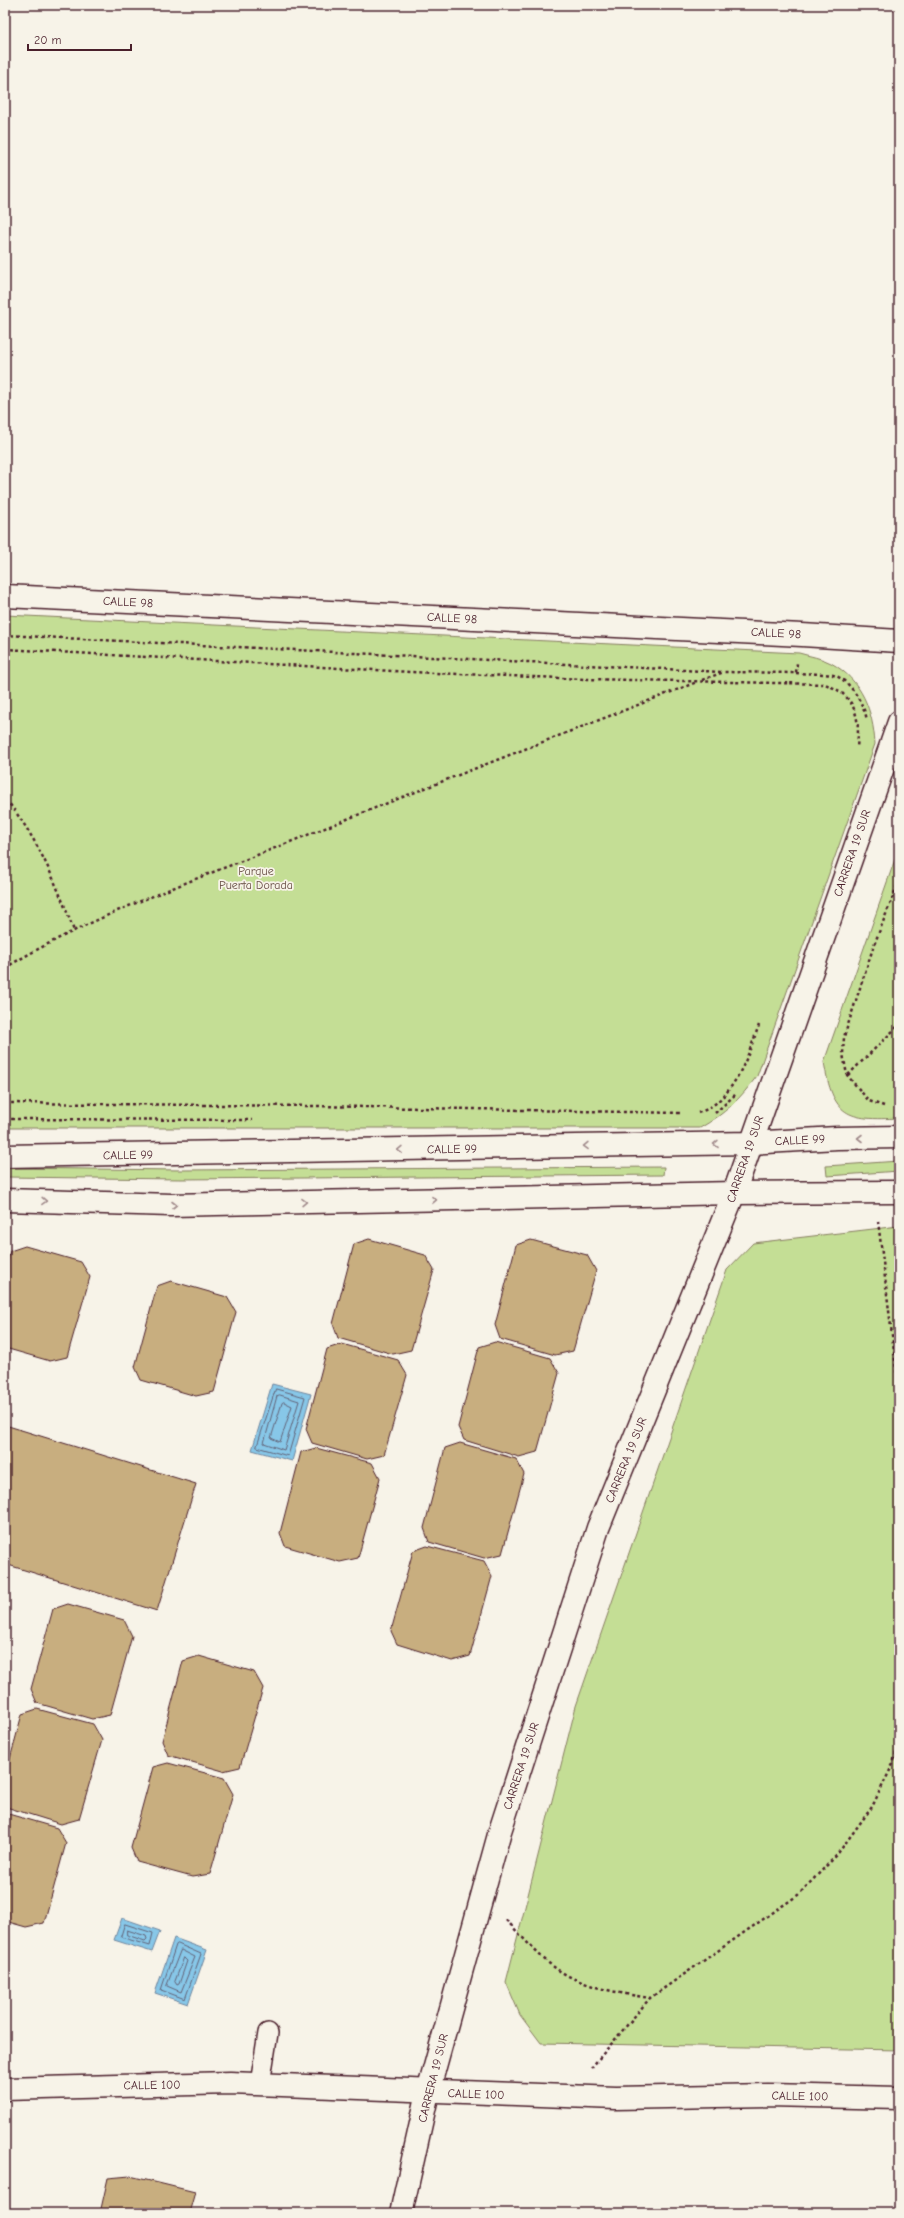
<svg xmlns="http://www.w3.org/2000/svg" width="904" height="2218" viewBox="0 0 904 2218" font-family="'Comic Neue',sans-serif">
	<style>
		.green { fill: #c4de95; stroke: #877e60 }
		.water { fill: #87c7e8; stroke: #6f849c }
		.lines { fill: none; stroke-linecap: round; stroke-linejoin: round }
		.shore { stroke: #626277; stroke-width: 1 }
		.building { fill: #c8ae7f; stroke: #4a1f2b }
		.service-casing { stroke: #4a1f2b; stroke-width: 22 }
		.minor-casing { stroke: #4a1f2b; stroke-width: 25 }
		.path { stroke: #4a1f2b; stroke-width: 2.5; stroke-dasharray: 3 3; stroke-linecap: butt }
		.service { stroke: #f7f3e8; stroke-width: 19 }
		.minor { stroke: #f7f3e8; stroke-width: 22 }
		.oneway { stroke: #a0898a }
		.labels { text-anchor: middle; stroke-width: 3.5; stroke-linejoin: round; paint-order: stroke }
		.street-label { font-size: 12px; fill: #4a1f2b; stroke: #f7f3e8 }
		.park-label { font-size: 12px; fill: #684f46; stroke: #f7f3e8 }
	</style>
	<rect width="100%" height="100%" fill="#f7f3e8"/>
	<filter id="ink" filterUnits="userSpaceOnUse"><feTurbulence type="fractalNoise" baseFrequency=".025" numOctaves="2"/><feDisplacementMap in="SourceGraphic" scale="8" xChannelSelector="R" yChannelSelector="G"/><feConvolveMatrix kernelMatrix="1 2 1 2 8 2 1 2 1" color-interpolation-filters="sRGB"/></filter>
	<g filter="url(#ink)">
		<!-- green -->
		<g class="green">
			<path d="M5,615l794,38c10,3 23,5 32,10 31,17 42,48 44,81l-118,332c-18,24 -31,37 -57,52h-695z"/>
			<path d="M899,848v270c-52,3 -66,-2 -75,-56z"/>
			<polygon points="899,1161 899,1171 827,1176 826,1166"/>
			<polygon points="664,1167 663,1175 181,1179 5,1177 5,1168 182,1170"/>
			<polygon points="899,1226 899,2050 541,2043 520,2015 506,1982 576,1706 727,1270 753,1243"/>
		</g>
		<!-- water -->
		<g class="water">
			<polygon points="272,1384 311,1394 292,1461 252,1450"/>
			<polygon points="122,1918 160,1931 152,1952 114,1940"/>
			<polygon points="174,1938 207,1950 188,2004 155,1993"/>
		</g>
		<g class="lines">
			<!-- shore -->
			<g class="shore">
				<polygon points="276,1389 305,1397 288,1456 257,1447"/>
				<polygon points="280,1395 299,1401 284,1450 264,1443 277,1396"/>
				<polygon points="284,1402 292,1406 280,1442 271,1438 282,1403"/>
				<polygon points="125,1924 153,1933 150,1946 121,1937"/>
				<polygon points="127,1930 146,1936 147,1939 145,1941 127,1935"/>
				<polygon points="178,1944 201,1954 185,1999 161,1990 176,1945"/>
				<polygon points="181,1950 195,1957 181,1992 167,1986"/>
				<polygon points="184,1958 187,1961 179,1984 177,1985 175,1982"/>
			</g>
		</g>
		<!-- building -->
		<g class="building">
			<polygon points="369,1239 425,1255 434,1270 411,1350 393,1354 338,1338 333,1324 354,1244"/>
			<polygon points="531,1240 587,1255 596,1271 573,1351 555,1355 500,1339 495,1325 516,1245"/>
			<polygon points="25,1246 81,1262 90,1277 67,1357 50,1361 5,1348 5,1270 10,1251"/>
			<polygon points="171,1281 227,1297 236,1312 214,1392 196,1396 141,1380 135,1367 157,1286"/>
			<polygon points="495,1342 550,1358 559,1373 537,1452 519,1457 464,1440 458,1427 479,1347"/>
			<polygon points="342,1344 398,1360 407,1375 384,1455 367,1459 312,1443 306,1429 327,1349"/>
			<polygon points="5,1425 196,1484 157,1611 5,1564"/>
			<polygon points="460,1443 516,1459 524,1474 502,1554 484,1558 429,1542 424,1528 445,1448"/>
			<polygon points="316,1448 372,1463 380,1478 358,1558 340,1562 285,1546 280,1533 301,1452"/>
			<polygon points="427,1546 484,1561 492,1576 470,1656 452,1661 397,1644 391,1631 413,1551"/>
			<polygon points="68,1604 124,1620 132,1636 110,1715 92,1719 37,1703 31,1689 53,1609"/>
			<polygon points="199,1656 254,1672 263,1688 240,1767 223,1771 168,1755 162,1741 183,1661"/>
			<polygon points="37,1709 93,1724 102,1740 79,1819 61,1824 6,1807 5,1805 5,1778 22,1714"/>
			<polygon points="168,1763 224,1778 233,1794 210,1874 192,1877 137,1862 131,1848 153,1767"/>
			<polygon points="5,1813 57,1828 66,1843 44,1923 26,1927 5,1921"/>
			<polygon points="130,2176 195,2192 189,2213 100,2213 108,2178"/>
		</g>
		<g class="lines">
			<defs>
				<polyline id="service" points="260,2084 268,2033"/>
				<g id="minor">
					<polyline points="5,596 802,635 899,641"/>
					<polyline points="5,1156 750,1143 837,1138 899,1137"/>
					<polyline points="5,1200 171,1205 734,1193 899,1192"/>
					<polyline points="5,2089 230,2083 616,2098 768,2095 899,2098"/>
					<polyline points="401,2213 428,2092 500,1831 598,1528 734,1193 899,722"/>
				</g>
			</defs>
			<!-- service casing -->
			<use href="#service" class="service-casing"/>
			<!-- minor casing -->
			<use href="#minor" class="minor-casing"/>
			<!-- path -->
			<g class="path">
				<polyline points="5,635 722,672"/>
				<path d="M5,649l405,23 175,7 240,5c6,3 15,6 19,11 15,13 15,34 13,52"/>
				<path d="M796,673c12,1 25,0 37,2 17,4 31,30 34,45"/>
				<polyline points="702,680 724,672 796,673 797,663"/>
				<path d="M5,802h3c31,39 49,83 66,129"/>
				<path d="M5,968c86,-52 182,-85 275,-122 139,-56 278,-110 417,-164"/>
				<polyline points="848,1075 899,1025"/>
				<polyline points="5,1103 315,1106 681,1113"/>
				<polyline points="884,1106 869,1101 847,1075 843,1054 844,1037 874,945 899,881"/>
				<path d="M698,1113c36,-13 49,-55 61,-88"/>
				<polyline points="715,1113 736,1094"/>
				<polyline points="5,1119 252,1120"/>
				<polyline points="878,1221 899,1392"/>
				<path d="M506,1920c15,15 31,35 48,47 27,20 64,26 96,31"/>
				<polyline points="591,2068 650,1998 798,1895 836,1856 872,1807 893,1764 899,1743"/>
			</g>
			<!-- service -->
			<use href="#service" class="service"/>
			<!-- minor -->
			<use href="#minor" class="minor"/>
		</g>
		<!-- one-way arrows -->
		<defs><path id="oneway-chevron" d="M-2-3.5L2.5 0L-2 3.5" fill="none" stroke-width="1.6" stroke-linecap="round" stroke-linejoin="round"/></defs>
		<g class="oneway">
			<use href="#oneway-chevron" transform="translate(860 1138) rotate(180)"/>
			<use href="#oneway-chevron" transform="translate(716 1144) rotate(179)"/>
			<use href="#oneway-chevron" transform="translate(586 1146) rotate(179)"/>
			<use href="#oneway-chevron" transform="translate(400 1150) rotate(179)"/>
			<use href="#oneway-chevron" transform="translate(434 1200) rotate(-1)"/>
			<use href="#oneway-chevron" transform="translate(44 1201) rotate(2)"/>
			<use href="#oneway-chevron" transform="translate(304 1202) rotate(-1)"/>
			<use href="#oneway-chevron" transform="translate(174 1205)"/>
		</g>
	</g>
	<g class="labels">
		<!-- street labels -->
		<g class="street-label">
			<text transform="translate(128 602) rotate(3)" y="4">CALLE 98</text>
			<text transform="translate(452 618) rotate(3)" y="4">CALLE 98</text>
			<text transform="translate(776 633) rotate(3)" y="4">CALLE 98</text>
			<text transform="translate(852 853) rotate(-71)" y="4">CARRERA 19 SUR</text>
			<text transform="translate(800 1140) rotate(-3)" y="4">CALLE 99</text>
			<text transform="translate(452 1149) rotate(-1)" y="4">CALLE 99</text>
			<text transform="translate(128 1155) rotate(-1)" y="4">CALLE 99</text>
			<text transform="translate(745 1159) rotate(-71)" y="4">CARRERA 19 SUR</text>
			<text transform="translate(626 1460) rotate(-68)" y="4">CARRERA 19 SUR</text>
			<text transform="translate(521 1766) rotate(-72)" y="4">CARRERA 19 SUR</text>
			<text transform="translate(433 2078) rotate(-76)" y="4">CARRERA 19 SUR</text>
			<text transform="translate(152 2085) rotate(-1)" y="4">CALLE 100</text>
			<text transform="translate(476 2094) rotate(2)" y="4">CALLE 100</text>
			<text transform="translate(800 2096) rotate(1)" y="4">CALLE 100</text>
		</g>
		<!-- park labels -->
		<g class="park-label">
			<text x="256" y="875">Parque<tspan x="256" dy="14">Puerta Dorada</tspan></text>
		</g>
	</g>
	<!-- margin -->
	<rect width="904" height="2218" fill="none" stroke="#f7f3e8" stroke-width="20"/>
	<rect x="10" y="10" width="884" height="2198" fill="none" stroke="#4a1f2b" stroke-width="1.5" filter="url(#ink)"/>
	<!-- scale -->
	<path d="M28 44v6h103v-6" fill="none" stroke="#4a1f2b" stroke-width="2"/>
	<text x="34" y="44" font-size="12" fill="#4a1f2b" stroke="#f7f3e8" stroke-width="3" paint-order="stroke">20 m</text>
</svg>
